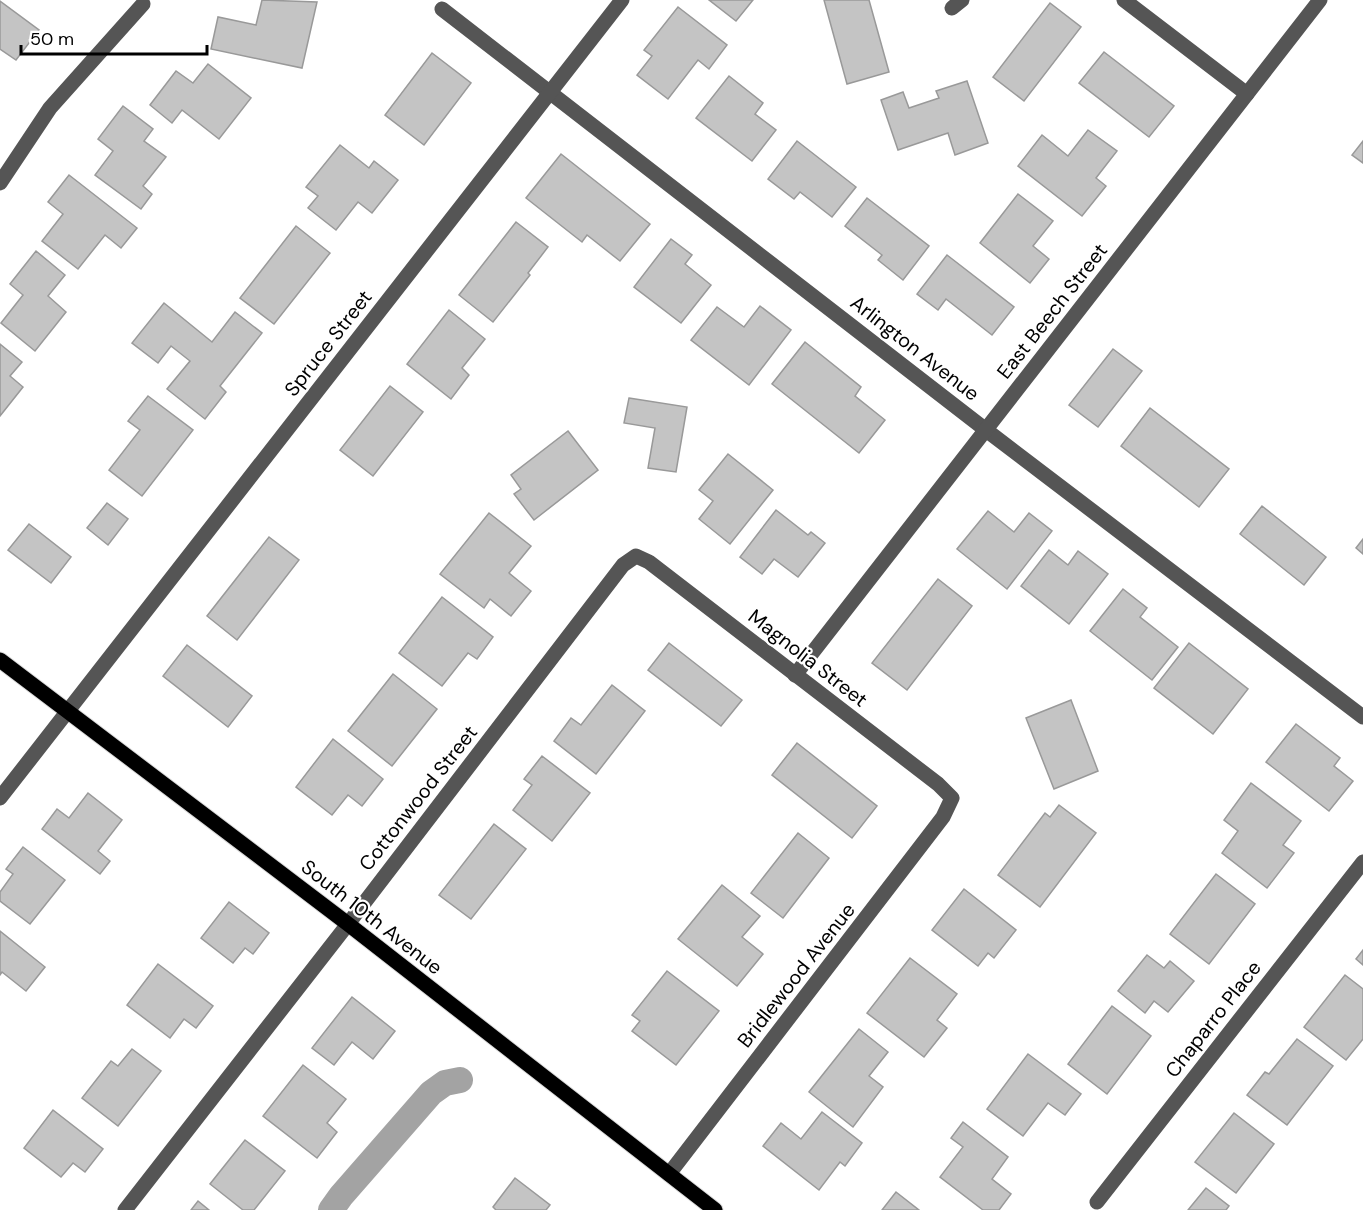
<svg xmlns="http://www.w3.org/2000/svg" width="1363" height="1210" viewBox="0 0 1363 1210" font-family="'DM Sans',sans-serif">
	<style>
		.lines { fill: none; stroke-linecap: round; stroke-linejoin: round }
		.canal { stroke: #a3a3a3; stroke-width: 26 }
		.building { fill: #c4c4c4; stroke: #999; stroke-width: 1.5 }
		.major-casing { stroke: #dbdbdb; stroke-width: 17 }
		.minor { stroke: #555; stroke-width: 15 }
		.major { stroke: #000; stroke-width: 15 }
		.labels { text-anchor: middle; stroke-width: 4.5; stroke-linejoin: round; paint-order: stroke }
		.street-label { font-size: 20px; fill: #000; stroke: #fff }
	</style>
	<rect width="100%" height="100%" fill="#fff"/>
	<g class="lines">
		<!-- canal -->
		<polyline class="canal" points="331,1210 341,1196 431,1093 445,1083 460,1080"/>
	</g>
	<!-- building -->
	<g class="building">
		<polygon points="262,0 317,2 302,68 211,49 218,17 256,25"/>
		<polygon points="709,0 753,0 736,21"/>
		<polygon points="824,0 869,0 889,72 847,84"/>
		<polygon points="0,1 39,30 16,60 0,49"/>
		<polygon points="1050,3 1081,27 1024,101 993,77"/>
		<polygon points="678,7 727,45 709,69 698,60 668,99 637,75 652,56 644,50"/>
		<polygon points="1104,52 1174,106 1149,137 1079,83"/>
		<polygon points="432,53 471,83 424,145 385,115"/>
		<polygon points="208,64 251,98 219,139 182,110 172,123 150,105 176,71 193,83"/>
		<polygon points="729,76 763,103 755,114 776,130 752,161 696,118"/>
		<polygon points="967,81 988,143 955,155 948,133 898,150 881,100 903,92 909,108 939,98 936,91"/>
		<polygon points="123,106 153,129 144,141 166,157 143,186 152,194 141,209 95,175 113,151 98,139"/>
		<polygon points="1088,130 1117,151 1096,178 1106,186 1082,216 1018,166 1042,135 1068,156"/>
		<polygon points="797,141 856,187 832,217 800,192 794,199 768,179"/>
		<polygon points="1363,141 1363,163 1352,155"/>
		<polygon points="340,145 369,168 374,161 398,180 372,213 358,202 336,230 308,208 318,196 306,187"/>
		<polygon points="561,154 650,224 620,261 587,235 582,242 526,198"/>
		<polygon points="69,175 137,228 121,248 105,235 78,269 42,241 63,214 48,202"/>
		<polygon points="1018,194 1053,221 1033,246 1049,259 1030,283 980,243"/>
		<polygon points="867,198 929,246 903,280 878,260 882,255 845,226"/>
		<polygon points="516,222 548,247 528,273 530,275 493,322 459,295"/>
		<polygon points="296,226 330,253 274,324 240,298"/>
		<polygon points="671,239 692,255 685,264 711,285 681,323 634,287"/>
		<polygon points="36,251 65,275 48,296 66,312 35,351 1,323 23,295 10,284"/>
		<polygon points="947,255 1014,307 992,335 946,299 938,310 917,294"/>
		<polygon points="164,303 212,342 235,312 262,333 220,386 226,392 205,419 167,389 190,361 171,346 158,363 132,343"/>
		<polygon points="760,306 791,330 749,385 691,340 717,307 744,327"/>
		<polygon points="449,310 485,339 462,368 469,375 451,399 407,364"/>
		<polygon points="805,342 861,387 855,396 885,420 859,453 772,384"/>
		<polygon points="0,344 22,362 10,376 23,387 0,416"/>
		<polygon points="1113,349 1142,371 1098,427 1069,405"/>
		<polygon points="390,386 423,412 373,476 340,450"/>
		<polygon points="148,396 193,430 142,496 109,470 140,430 128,421"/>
		<polygon points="629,398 687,407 676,472 648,468 655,428 624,423"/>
		<polygon points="1150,408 1229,469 1199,507 1121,446"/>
		<polygon points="568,431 598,470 534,520 514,494 521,489 511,475"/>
		<polygon points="728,454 773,490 730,544 699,519 713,501 699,490"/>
		<polygon points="107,503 128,519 108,545 87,528"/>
		<polygon points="1262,506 1326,557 1304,585 1240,534"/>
		<polygon points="776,510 808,535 811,532 825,543 798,577 774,559 762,574 740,557"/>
		<polygon points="988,511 1014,532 1029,513 1052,531 1007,589 957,549"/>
		<polygon points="489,513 531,546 509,573 531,591 511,616 490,599 484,608 440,574"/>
		<polygon points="29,524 71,557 51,583 8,550"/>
		<polygon points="269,537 299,560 237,640 207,616"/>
		<polygon points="1363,539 1363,554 1356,548"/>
		<polygon points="1049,550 1068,565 1078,551 1108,574 1069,624 1021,586"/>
		<polygon points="938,579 972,606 907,690 872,663"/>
		<polygon points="1123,589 1147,608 1140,617 1178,647 1152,680 1090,631"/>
		<polygon points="442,597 493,637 477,659 468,653 442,686 399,653"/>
		<polygon points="669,643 742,700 721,726 648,670"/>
		<polygon points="1189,643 1248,689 1213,734 1154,688"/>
		<polygon points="187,645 252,696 228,727 163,676"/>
		<polygon points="393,674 437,709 392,766 348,731"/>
		<polygon points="612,685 645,711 596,774 554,741 571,718 581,725"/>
		<polygon points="1071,700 1098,771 1054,789 1026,718"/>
		<polygon points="1296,724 1340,758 1334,766 1353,781 1329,811 1266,762"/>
		<polygon points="333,739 383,779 362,806 348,795 332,815 296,787"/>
		<polygon points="797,743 877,806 852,838 772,775"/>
		<polygon points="542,756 590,793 552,841 513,810 532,785 524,779"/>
		<polygon points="1251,783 1301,821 1283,845 1294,853 1267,888 1222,853 1238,831 1224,820"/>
		<polygon points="88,793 122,820 98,851 110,861 100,874 42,829 57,809 69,818"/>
		<polygon points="1059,805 1096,833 1040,907 998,875 1045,813 1050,817"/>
		<polygon points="494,824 526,849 471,919 439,895"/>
		<polygon points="798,833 829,858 783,918 751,893"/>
		<polygon points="23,847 65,880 30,924 0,901 0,892 13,874 6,869"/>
		<polygon points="1216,874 1255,904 1209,964 1170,934"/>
		<polygon points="722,885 760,916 742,937 763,954 737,986 678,939"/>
		<polygon points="964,889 1016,930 994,958 988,953 978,966 932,930"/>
		<polygon points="229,902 269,933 253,954 245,948 233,963 201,938"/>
		<polygon points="0,931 45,967 26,991 2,972 0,975"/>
		<polygon points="1363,950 1363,965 1356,959"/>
		<polygon points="1147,955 1164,968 1170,961 1194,981 1168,1012 1154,1001 1145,1013 1118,991"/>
		<polygon points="910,958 957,994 937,1020 947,1028 924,1057 867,1013"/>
		<polygon points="158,964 213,1006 196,1028 184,1019 170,1038 127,1005"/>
		<polygon points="667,971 719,1011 676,1065 632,1031 640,1021 632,1015"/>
		<polygon points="1345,975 1363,989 1363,1039 1346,1060 1304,1027"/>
		<polygon points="352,997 395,1031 373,1059 352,1042 334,1065 312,1048"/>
		<polygon points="1112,1006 1151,1036 1107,1094 1068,1064"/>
		<polygon points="859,1029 888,1052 869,1076 883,1087 853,1127 809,1092"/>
		<polygon points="1297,1039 1333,1066 1287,1125 1247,1095 1265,1072 1269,1074"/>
		<polygon points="132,1049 161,1071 118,1126 82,1098 111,1061 118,1066"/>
		<polygon points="1028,1054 1081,1094 1065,1115 1048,1103 1023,1136 987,1109"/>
		<polygon points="303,1065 346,1099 327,1123 337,1132 317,1158 263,1116"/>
		<polygon points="53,1110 103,1149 85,1172 73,1163 61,1177 24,1148"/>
		<polygon points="822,1112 862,1143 845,1166 840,1162 819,1190 763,1146 781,1123 801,1139"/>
		<polygon points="1234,1113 1274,1144 1236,1193 1195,1162"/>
		<polygon points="963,1122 1008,1157 992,1179 1011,1194 999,1210 983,1210 940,1177 963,1147 951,1138"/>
		<polygon points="245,1140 285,1171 254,1210 243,1210 210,1184"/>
		<polygon points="515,1178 550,1205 546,1210 496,1210 493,1207"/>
		<polygon points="1206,1188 1229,1206 1226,1210 1188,1210"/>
		<polygon points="896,1192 919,1210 882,1210"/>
		<polygon points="198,1201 209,1210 191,1210"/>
	</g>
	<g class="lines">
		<defs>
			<polyline id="major" points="0,660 348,924 715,1210"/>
		</defs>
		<!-- major casing -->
		<use href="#major" class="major-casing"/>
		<!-- minor -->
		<g class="minor">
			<polyline points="1124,0 1247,94"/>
			<polyline points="952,8 962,0"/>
			<polyline points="442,9 986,430 1363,717"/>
			<polyline points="0,183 50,108 143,4"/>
			<polyline points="795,675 1320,0"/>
			<polyline points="0,798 622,0"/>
			<polyline points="1097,1202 1363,862"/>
			<polyline points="125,1210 348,924 623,565 636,556 649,562 938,784 952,798 943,817 669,1174"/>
		</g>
		<!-- major -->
		<use href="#major" class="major"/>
	</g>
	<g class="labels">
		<!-- street labels -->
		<g class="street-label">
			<text transform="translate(1052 311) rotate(-52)" y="7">East Beech Street</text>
			<text transform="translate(328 343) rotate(-52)" y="7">Spruce Street</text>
			<text transform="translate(915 348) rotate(38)" y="7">Arlington Avenue</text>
			<text transform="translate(808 658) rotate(38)" y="7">Magnolia Street</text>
			<text transform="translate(418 798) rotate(-52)" y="7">Cottonwood Street</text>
			<text transform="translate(372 917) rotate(38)" y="7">South 10th Avenue</text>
			<text transform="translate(796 975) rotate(-52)" y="7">Bridlewood Avenue</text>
			<text transform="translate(1213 1019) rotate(-52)" y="7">Chaparro Place</text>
		</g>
	</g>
	<!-- scale -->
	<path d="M21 45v9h186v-9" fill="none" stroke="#000000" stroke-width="3"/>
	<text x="30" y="45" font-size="18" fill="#000000" stroke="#ffffff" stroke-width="4.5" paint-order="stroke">50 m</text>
</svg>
